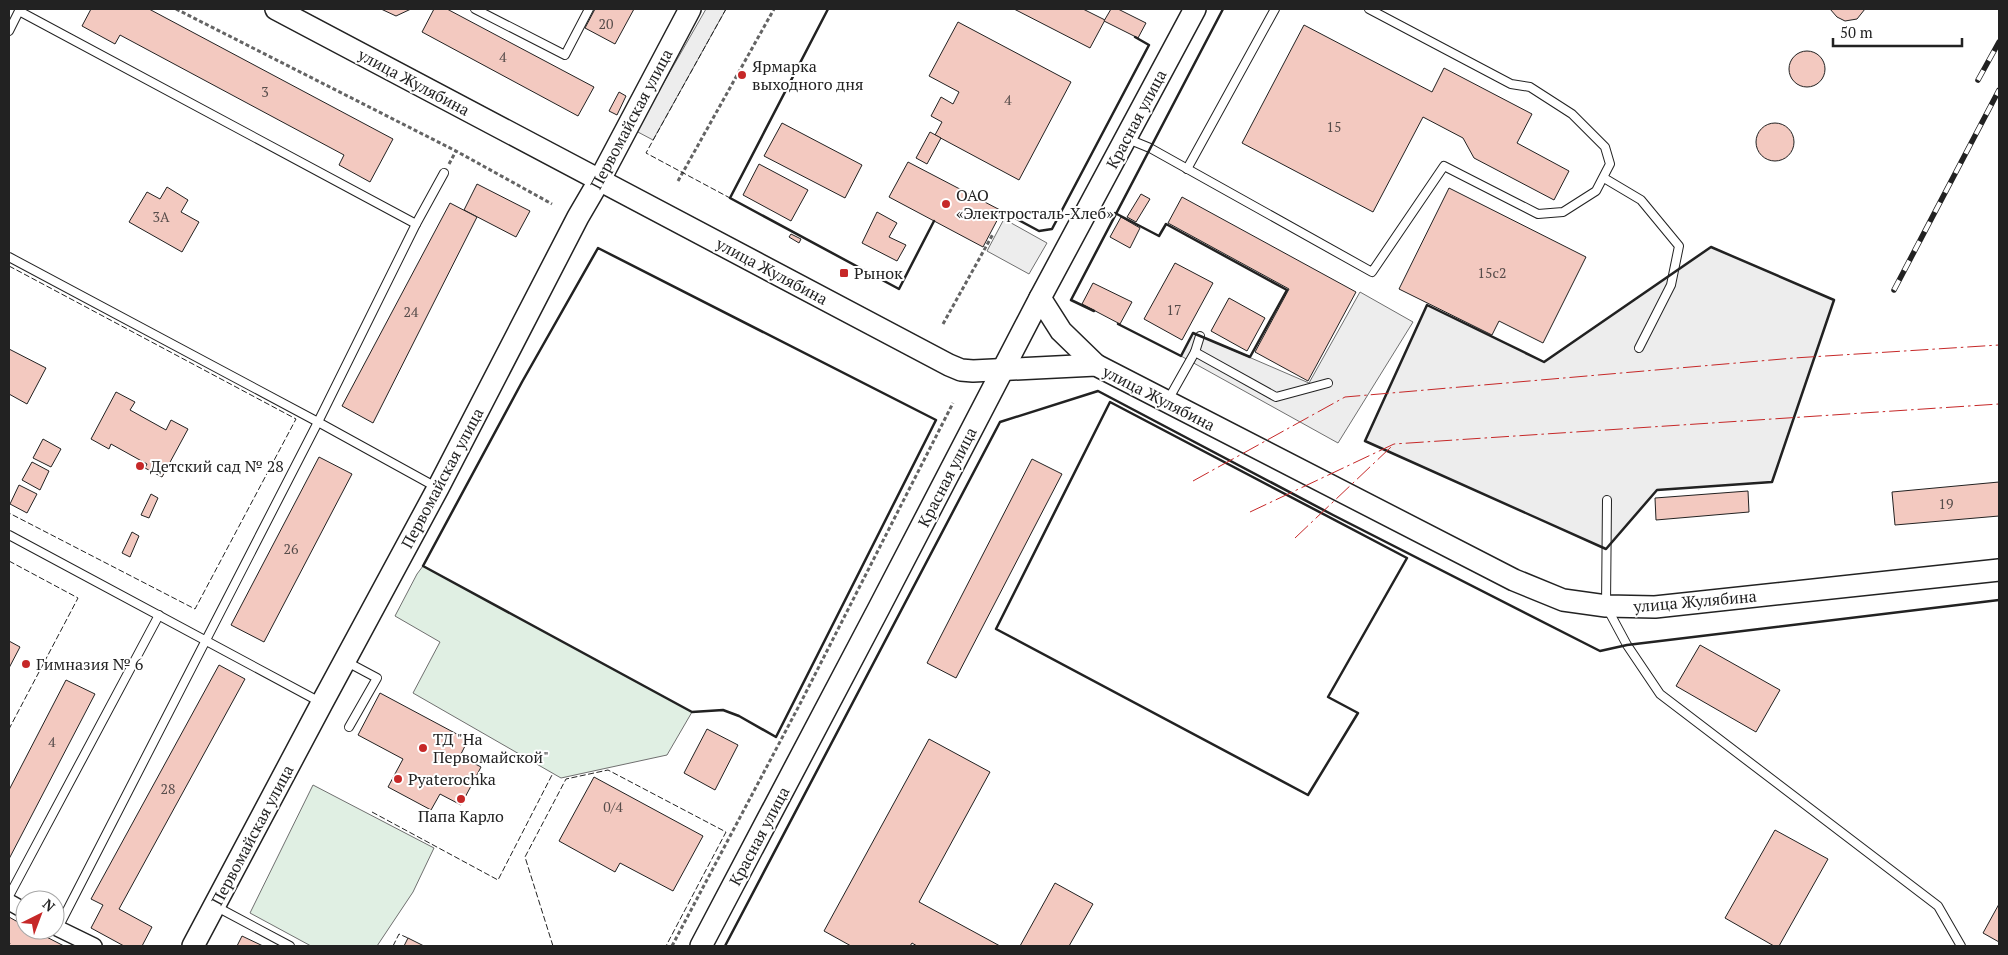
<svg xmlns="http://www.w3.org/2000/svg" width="2008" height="955" viewBox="0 0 2008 955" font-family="'PT Serif',serif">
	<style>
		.green { fill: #e0efe3; stroke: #6f6f6f }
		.parking { fill: #ededed; stroke: #6f6f6f }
		.building { fill: #f3c9c0; stroke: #222 }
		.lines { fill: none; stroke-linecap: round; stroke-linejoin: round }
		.lane-casing { stroke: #222; stroke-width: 10 }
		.street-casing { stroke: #222; stroke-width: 18 }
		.secondary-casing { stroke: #222; stroke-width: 24 }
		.path { stroke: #646464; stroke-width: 3; stroke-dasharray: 4 2.5; stroke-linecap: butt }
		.lane { stroke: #fff; stroke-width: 8 }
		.street { stroke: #fff; stroke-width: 15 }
		.secondary { stroke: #fff; stroke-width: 21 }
		.rail-casing { stroke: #222; stroke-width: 5.5 }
		.rail { stroke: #fff; stroke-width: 4; stroke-dasharray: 11; stroke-linecap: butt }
		.fence { stroke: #222; stroke-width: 1; stroke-dasharray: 6 2.5; stroke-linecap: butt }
		.wall { stroke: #222; stroke-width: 2.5 }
		.power { stroke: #c62828; stroke-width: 1; stroke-dasharray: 18 4 2.5 4; stroke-linecap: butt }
		.poi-dot { fill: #c62828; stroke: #fff; stroke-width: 2 }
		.labels { text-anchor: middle; stroke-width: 4; stroke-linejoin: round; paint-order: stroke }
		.number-label { font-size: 14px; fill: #564c4a }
		.poi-label { font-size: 16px; fill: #222; stroke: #fff; text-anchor: start }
		.street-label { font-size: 16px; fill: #222; stroke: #fff }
	</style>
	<rect width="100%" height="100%" fill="#fff"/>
	<!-- green -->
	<g class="green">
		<polygon points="423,566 692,712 667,755 561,778 413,693 440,642 395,616 417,574"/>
		<polygon points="313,785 434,848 413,892 377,946 311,946 250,913"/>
	</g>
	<!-- parking -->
	<g class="parking">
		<polygon points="706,9 726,9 653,140 636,131"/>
		<polygon points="1004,219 1047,243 1029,274 987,251"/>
		<polygon points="1711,247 1834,300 1772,482 1657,490 1606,549 1365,441 1427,305 1544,362"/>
		<polygon points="1360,292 1413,322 1338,443 1181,356 1193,333 1309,383"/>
	</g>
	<!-- building -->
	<g class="building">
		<polygon points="91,9 149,9 393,139 370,182 339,165 344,155 120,35 115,44 82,26"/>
		<polygon points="381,9 411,9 396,16"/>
		<polygon points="434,9 447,9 594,87 578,116 422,32"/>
		<polygon points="595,9 634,9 615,44 585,28"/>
		<polygon points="1014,9 1083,9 1105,20 1090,48"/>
		<polygon points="1111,9 1118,9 1146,23 1138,38 1104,21"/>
		<polygon points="1830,9 1865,9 1857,19 1845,21 1837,17"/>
		<polygon points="958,22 1071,82 1019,180 935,135 942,122 931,116 941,97 953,104 959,92 929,76"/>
		<polygon points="1304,25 1432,92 1444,68 1532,114 1517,143 1569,171 1554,200 1474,158 1463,138 1423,117 1373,212 1242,143"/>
		<circle cx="1807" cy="69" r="18"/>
		<polygon points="619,92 626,96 617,115 609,111"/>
		<circle cx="1775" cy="142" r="19"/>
		<polygon points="782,123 862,165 845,198 764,156"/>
		<polygon points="930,132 941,138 927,164 916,158"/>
		<polygon points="908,162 1002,211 983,247 889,197"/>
		<polygon points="759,164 808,190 791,221 743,195"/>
		<polygon points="477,184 530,211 516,237 464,210"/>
		<polygon points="167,187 188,200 181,212 199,222 182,252 129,222 147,192 160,199"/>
		<polygon points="1449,188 1586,257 1543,343 1499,321 1492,335 1399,289"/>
		<polygon points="1141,194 1150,199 1136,222 1127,217"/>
		<polygon points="1182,197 1356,292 1308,381 1255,352 1289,289 1168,223"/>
		<polygon points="450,203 477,217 373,423 342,406"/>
		<polygon points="877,212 897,223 889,237 906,245 897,261 862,243"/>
		<polygon points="1121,217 1140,228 1130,248 1110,237"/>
		<polygon points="791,234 801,239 799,243 789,237"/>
		<polygon points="1175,263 1213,283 1182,340 1144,319"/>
		<polygon points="1093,283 1132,302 1120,324 1082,304"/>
		<polygon points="1229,298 1265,318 1247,351 1211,331"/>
		<polygon points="9,349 46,368 27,404 9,394"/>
		<polygon points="116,392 135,402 130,410 166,430 171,420 188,429 162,477 145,468 147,464 111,444 109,449 91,439"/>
		<polygon points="43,439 61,449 51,467 33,458"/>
		<polygon points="319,457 352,474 264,642 231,625"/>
		<polygon points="1032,459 1062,474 956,678 927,663"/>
		<polygon points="32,462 49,471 40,490 22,480"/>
		<polygon points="1999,482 1999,516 1895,525 1892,492"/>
		<polygon points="19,485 37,494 27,513 10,504"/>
		<polygon points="1748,491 1749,512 1656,520 1655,498"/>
		<polygon points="151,494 158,498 149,518 141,515"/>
		<polygon points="132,532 139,536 130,557 122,553"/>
		<polygon points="9,641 20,647 9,668"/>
		<polygon points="1700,645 1780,690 1756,732 1676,686"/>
		<polygon points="219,665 245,679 119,909 152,927 142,946 124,946 91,928 103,905 91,899"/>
		<polygon points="66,680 95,694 9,859 9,790"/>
		<polygon points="380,693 468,740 460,756 481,767 461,805 440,794 431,810 388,787 403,759 358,735"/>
		<polygon points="707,729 738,745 715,790 684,773"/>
		<polygon points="929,739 990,772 919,902 1000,946 917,946 912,943 910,946 851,946 824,931"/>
		<polygon points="594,777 703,836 673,891 620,863 615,872 559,841"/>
		<polygon points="1775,830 1828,859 1779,946 1774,946 1725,918"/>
		<polygon points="1055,883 1093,904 1069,946 1020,946"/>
		<polygon points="1999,904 1999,942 1983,933"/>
		<polygon points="9,917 25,926 25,930 33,930 64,946 9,946 10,943 9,942"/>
		<polygon points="242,936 263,946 237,946"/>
		<polygon points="408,938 424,946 404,946"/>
	</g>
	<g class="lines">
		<defs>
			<g id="lane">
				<polyline points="475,9 565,55 589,9"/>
				<polyline points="9,31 19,11 416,224 318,422 58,928"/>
				<polyline points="1128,139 1150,148 1372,272 1444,166 1538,214 1563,212 1596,191 1610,164 1605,147 1572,114 1530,87 1511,84 1369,9"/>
				<polyline points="1187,169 1275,9"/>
				<polyline points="1604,178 1641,200 1679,246 1671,285 1639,348"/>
				<polyline points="416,224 444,173"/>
				<polyline points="9,257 318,422 436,487"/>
				<polyline points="1195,352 1200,336"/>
				<polyline points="1168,400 1195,352 1276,397 1328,383"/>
				<polyline points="1607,500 1606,606 1627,645 1660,694 1938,906 1961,946"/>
				<polyline points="9,535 320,702"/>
				<polyline points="347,662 377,678 349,727"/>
				<polyline points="9,896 159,615"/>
				<polyline points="215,906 290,946"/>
			</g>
			<g id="street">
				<polyline points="9,902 25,911"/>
				<polyline points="55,927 94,946"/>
			</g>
			<g id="secondary">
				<polyline points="276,9 949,365 961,370 973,371 1096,365 1514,580 1563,600 1606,606 1655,607 1999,570"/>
				<polyline points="1040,298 1061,331 1096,365"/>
				<polyline points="193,946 322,703 438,488 578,217 599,181 690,9"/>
				<polyline points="701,946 879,608 1040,298 1195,9"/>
			</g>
		</defs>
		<!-- lane casing -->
		<use href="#lane" class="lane-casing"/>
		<!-- street casing -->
		<use href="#street" class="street-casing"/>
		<!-- secondary casing -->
		<use href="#secondary" class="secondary-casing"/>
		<!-- path -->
		<g class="path">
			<polyline points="176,9 456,151 552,204"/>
			<polyline points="449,164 456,151"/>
			<polyline points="678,181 774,9"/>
			<polyline points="943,324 993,234"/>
			<polyline points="672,946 801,702 953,403"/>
		</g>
		<!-- lane -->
		<use href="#lane" class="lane"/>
		<!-- street -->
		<use href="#street" class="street"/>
		<!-- secondary -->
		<use href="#secondary" class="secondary"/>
		<defs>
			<g id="rail">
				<polyline points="1978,80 1999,42"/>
				<polyline points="1894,290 1999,90"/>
			</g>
		</defs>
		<!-- rail casing -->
		<use href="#rail" class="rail-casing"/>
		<!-- rail -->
		<use href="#rail" class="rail"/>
		<!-- fence -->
		<g class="fence">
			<polyline points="726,9 646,153 730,198 828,9"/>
			<polyline points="9,266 296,419 195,609 9,513"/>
			<polyline points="9,561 78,598 9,729"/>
			<polyline points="372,812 498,880 553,773"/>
			<polyline points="393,946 399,934 408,938"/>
			<polyline points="553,946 525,857 566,779 608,770 726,832 666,946"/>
		</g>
		<!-- wall -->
		<g class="wall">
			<polyline points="828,9 730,198 899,289 934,221"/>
			<polyline points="1115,213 1159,236 1166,224 1287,290 1250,357 1193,333 1181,356 1118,324"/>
			<polyline points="1000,214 1002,211 1039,231 1052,229 1149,45 1135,37"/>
			<polygon points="1711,247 1834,300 1772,482 1657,490 1606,549 1365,441 1427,305 1544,362"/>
			<polygon points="598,248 936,420 776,737 739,716 723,710 692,712 423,566 522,382"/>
			<polyline points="1094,311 1071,300 1223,9"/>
			<polygon points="1110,402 1407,558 1328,697 1358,713 1308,795 996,629"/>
			<polyline points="725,946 1000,422 1098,391 1333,515 1600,651 1627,645 1999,600"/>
		</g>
		<!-- power -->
		<g class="power">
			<polyline points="1193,481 1345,397 1794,358 1999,345"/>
			<polyline points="1250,512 1394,444 1999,404"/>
			<polyline points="1295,538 1391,447"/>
		</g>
	</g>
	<!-- markers -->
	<g class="poi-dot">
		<circle cx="742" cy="75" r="5"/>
		<circle cx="946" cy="204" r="5"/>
		<rect x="839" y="268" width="10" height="10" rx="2.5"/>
		<circle cx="140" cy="466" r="5"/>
		<circle cx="26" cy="664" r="5"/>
		<circle cx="423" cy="748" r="5"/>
		<circle cx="398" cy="779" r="5"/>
		<circle cx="461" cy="799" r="5"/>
	</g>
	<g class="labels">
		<!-- number labels -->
		<g class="number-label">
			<text x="606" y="29">20</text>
			<text x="503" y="62">4</text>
			<text x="265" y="97">3</text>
			<text x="1008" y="105">4</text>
			<text x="1334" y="132">15</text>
			<text x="161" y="222">3А</text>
			<text x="1492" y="278">15с2</text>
			<text x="1174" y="315">17</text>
			<text x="411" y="317">24</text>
			<text x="1946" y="509">19</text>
			<text x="291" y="554">26</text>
			<text x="52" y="747">4</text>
			<text x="168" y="794">28</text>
			<text x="613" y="812">0/4</text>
		</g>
		<!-- poi labels -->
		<g class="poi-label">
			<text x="752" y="72">Ярмарка<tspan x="752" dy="18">выходного дня</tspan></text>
			<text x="956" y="201">ОАО<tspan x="956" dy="18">«Электросталь-Хлеб»</tspan></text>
			<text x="854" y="279">Рынок</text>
			<text x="150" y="472">Детский сад № 28</text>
			<text x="36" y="670">Гимназия № 6</text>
			<text x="433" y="745">ТД "На<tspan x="433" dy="18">Первомайской"</tspan></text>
			<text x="408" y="785">Pyaterochka</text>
			<text x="461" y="822" text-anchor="middle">Папа Карло</text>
		</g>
		<!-- street labels -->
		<g class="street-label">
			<text transform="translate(414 82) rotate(28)" y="6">улица Жулябина</text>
			<text transform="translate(631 119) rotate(-62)" y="6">Первомайская улица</text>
			<text transform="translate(1136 119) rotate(-62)" y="6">Красная улица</text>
			<text transform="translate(772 271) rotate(28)" y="6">улица Жулябина</text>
			<text transform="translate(1159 398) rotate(27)" y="6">улица Жулябина</text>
			<text transform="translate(947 477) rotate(-63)" y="6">Красная улица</text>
			<text transform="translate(442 478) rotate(-62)" y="6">Первомайская улица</text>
			<text transform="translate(1695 601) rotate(-5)" y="6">улица Жулябина</text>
			<text transform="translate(252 835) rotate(-62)" y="6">Первомайская улица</text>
			<text transform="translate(759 836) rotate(-62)" y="6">Красная улица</text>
		</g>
	</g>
	<!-- border -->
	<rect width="2008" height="955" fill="none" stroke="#222222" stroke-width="20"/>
	<!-- north arrow -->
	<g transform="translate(40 915) rotate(42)"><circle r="24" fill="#ffffff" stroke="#a7a7a7"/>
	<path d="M0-4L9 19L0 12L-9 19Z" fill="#c62828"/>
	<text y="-8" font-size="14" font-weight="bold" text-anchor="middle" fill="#222222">N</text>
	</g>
	<!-- scale -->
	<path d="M1833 38v8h129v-8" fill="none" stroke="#222222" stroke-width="2.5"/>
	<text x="1840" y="38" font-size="15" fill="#222222" stroke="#ffffff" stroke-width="4" paint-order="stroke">50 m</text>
</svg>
